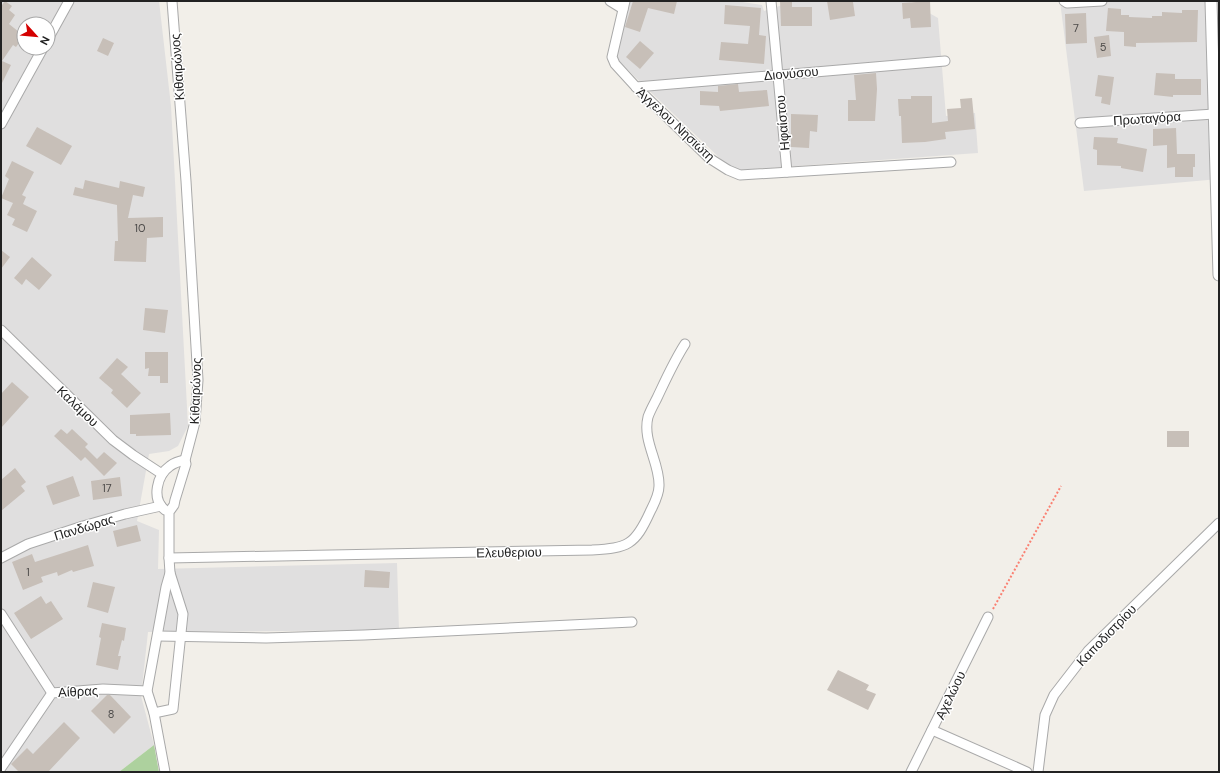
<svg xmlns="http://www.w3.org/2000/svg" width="1220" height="773" viewBox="0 0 1220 773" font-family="'DM Sans',sans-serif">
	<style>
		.residential { fill: #e0dfdf; fill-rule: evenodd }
		.forest { fill: #add19e }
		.building { fill: #c7bfb8 }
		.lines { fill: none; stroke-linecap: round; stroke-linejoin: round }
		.minor-casing { stroke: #a9a9a9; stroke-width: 11 }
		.tertiary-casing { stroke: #a9a9a9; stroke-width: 13 }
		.path { stroke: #fa8072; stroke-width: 2; stroke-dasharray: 2 2; stroke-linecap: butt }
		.minor { stroke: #fff; stroke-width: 9 }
		.tertiary { stroke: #fff; stroke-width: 11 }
		.labels { text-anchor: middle; stroke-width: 3; stroke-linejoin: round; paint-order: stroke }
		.number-label { font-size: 11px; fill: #4b4948 }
		.street-label { font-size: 13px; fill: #222; stroke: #fff }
	</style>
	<rect width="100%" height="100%" fill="#f2efe9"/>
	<!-- residential -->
	<g class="residential">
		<path d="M1,1h158l12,105 17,320 -10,20 -9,5 -20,3 -12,67 22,9 -1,39 239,-6 2,67 -251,2 -7,64 13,49 -35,27h-118zM24,24h24v24h-24z"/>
		<polygon points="623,1 736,1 762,5 764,11 795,1 908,1 938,18 946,116 975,113 978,153 741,170 727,165 635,77 616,58 629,5"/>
		<polygon points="1060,1 1219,1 1219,179 1084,191"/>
	</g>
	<!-- forest -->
	<polygon class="forest" points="154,745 159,772 119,772"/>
	<!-- building -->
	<g class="building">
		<polygon points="5,1 12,6 9,10 15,15 9,24 24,36 16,47 13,45 2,61 11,65 1,85 1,4 2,5"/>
		<polygon points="633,1 677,1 674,14 648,8 640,32 625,27"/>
		<polygon points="780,1 792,1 792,7 812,7 812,26 781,26"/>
		<polygon points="827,1 853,2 855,16 830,20"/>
		<polygon points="930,1 931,27 911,28 910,18 903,19 902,3"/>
		<polygon points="725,5 761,8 759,35 766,36 764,64 719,60 721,42 748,44 750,26 724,24"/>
		<polygon points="1108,8 1121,9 1121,15 1129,15 1129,17 1152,18 1152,16 1162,16 1162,12 1182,13 1182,10 1198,10 1197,42 1136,43 1136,47 1124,46 1124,32 1106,31"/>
		<polygon points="1086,13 1087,43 1066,44 1065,14"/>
		<polygon points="1109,35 1111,56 1097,58 1094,37"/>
		<polygon points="103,38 114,43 108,56 97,51"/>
		<polygon points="640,41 654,53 640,69 626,57"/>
		<polygon points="876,73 877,89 875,121 848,121 848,100 856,100 854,75"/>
		<polygon points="1156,73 1175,74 1175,79 1201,79 1201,95 1173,95 1173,97 1154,95"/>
		<polygon points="1098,75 1114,77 1110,105 1101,103 1102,97 1095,96"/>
		<polygon points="738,84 739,92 767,90 769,106 720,111 719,106 700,105 700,91 718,92 718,86"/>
		<polygon points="911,96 932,96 932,123 948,121 947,109 961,108 960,99 972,98 975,129 945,132 946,139 925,142 902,143 901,116 899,116 898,99 911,99"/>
		<polygon points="791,114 818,115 817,132 810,131 809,148 791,147"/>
		<polygon points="37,127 72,146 61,165 26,146"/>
		<polygon points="1176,128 1177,154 1195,154 1195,167 1193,167 1193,177 1175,177 1175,167 1167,168 1167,145 1153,146 1153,129"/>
		<polygon points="1094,137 1118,138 1117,143 1147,149 1143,172 1121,168 1121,166 1097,165 1097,150 1093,149"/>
		<polygon points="12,161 34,172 22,195 26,197 23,204 37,211 27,232 12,225 15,219 7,215 13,203 1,198 9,179 5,176"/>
		<polygon points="85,180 119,188 120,181 145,187 143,197 133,195 128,218 163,217 163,237 147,238 146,262 114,261 115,241 118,241 117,205 73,195 75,187 83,189"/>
		<polygon points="1,250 10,257 1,269"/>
		<polygon points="32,257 52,275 39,290 26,279 22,285 14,278"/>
		<polygon points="145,308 168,310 165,333 143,330"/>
		<polygon points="145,352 168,352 168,383 160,383 160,376 148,376 149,368 145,369"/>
		<polygon points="117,358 128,367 121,374 141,393 127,408 111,393 113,390 99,378"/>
		<polygon points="12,382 29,397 1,428 1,394"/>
		<polygon points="170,413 171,435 136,436 136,434 130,434 130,415"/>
		<polygon points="61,429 67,434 72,429 88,444 85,447 97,459 104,452 117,463 104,476 85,457 81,461 54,436"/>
		<rect x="1167" y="431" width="22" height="16"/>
		<polygon points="15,468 26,482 21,486 25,491 1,511 1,480"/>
		<polygon points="73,476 80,496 53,505 46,486"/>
		<polygon points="120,477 122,496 93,500 91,481"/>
		<polygon points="137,525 141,541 117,547 113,531"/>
		<polygon points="88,545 94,566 73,572 72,570 58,576 57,572 41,577 43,582 23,590 12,562 32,554 35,562"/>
		<polygon points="365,570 390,572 389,588 364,587"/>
		<polygon points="93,582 115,587 108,613 87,607"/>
		<polygon points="41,596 46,604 51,601 63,619 31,639 14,613"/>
		<polygon points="102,623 126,628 124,641 122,640 118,656 121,656 118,670 96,665 101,638 99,637"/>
		<polygon points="838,670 869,685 866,690 876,694 868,710 827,690"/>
		<polygon points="107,695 110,695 131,717 114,734 91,711"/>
		<polygon points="64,722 80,738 48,772 19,772 11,764 27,748 33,754"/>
	</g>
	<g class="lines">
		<defs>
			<g id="minor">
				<polyline points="610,1 623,9"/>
				<polyline points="625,1 612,57 615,64 636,87 709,158 728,170 740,175 951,162"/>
				<polyline points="771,1 787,172"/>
				<polyline points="1064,1 1067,3 1102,1"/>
				<polyline points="48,39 69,1"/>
				<polyline points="636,87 945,61"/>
				<polyline points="1080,123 1214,114"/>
				<polyline points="1,124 43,48"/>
				<polyline points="1,330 113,440 133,455 162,474"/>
				<path d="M165,510c-14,-11 -8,-35 5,-44 4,-3 10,-5 15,-6"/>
				<polyline points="1,558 28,544 83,526 125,514 161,506"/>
				<path d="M169,558l423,-8c36,-2 43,-5 58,-38 4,-8 9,-17 9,-26 1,-23 -17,-45 -11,-69 2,-6 6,-13 9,-19 9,-19 17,-37 28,-54"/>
				<polyline points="1,614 52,693"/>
				<polyline points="158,636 266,638 364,635 632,622"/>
				<polyline points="154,713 173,709 183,614 170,573"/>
				<polyline points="932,730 1027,772"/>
				<polyline points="1,768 52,693 103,689 147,691"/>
				<polyline points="165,772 154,713 147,691 166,587 170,573 169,558 169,512 174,505 175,500 186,464 185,460 195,422 198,380 186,181 172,1"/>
				<polyline points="911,772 988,617"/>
				<polyline points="1038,772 1045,715 1054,695 1088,651 1219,523"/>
			</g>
			<polyline id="tertiary" points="1211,1 1219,275"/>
		</defs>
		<!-- minor casing -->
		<use href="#minor" class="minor-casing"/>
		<!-- tertiary casing -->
		<use href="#tertiary" class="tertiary-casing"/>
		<!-- path -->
		<polyline class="path" points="993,609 1061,486"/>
		<!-- minor -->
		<use href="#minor" class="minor"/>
		<!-- tertiary -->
		<use href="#tertiary" class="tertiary"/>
	</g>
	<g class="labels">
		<!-- number labels -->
		<g class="number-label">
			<text x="1076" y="32">7</text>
			<text x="1103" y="51">5</text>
			<text x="140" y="232">10</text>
			<text x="107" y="492">17</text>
			<text x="28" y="576">1</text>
			<text x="111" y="718">8</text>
		</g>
		<!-- street labels -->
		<g class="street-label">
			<text transform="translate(177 67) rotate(-94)" y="5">Κιθαιρώνος</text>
			<text transform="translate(791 73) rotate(-5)" y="5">Διονύσου</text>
			<text transform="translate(1147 118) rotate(-4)" y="5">Πρωταγόρα</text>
			<text transform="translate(782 123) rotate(-95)" y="5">Ηφαίστου</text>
			<text transform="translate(676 124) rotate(43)" y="5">Άγγελου Νησιώτη</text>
			<text transform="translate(195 391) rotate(-88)" y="5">Κιθαιρώνος</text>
			<text transform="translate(78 406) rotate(44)" y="5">Καλάμου</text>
			<text transform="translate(84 527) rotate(-17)" y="5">Πανδώρας</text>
			<text transform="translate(509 552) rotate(-1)" y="5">Ελευθεριου</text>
			<text transform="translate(1106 635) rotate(-46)" y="5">Καποδιστρίου</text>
			<text transform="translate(78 691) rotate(-3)" y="5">Αίθρας</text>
			<text transform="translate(950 695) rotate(-64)" y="5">Αχελώου</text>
		</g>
	</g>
	<!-- border -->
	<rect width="1220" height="773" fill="none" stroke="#222222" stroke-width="4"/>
	<!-- north arrow -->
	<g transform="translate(36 36) rotate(117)"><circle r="19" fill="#ffffff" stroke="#a7a7a7"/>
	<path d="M0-3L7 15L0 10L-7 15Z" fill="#d40000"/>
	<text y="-6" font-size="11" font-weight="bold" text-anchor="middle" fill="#222222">N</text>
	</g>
</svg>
